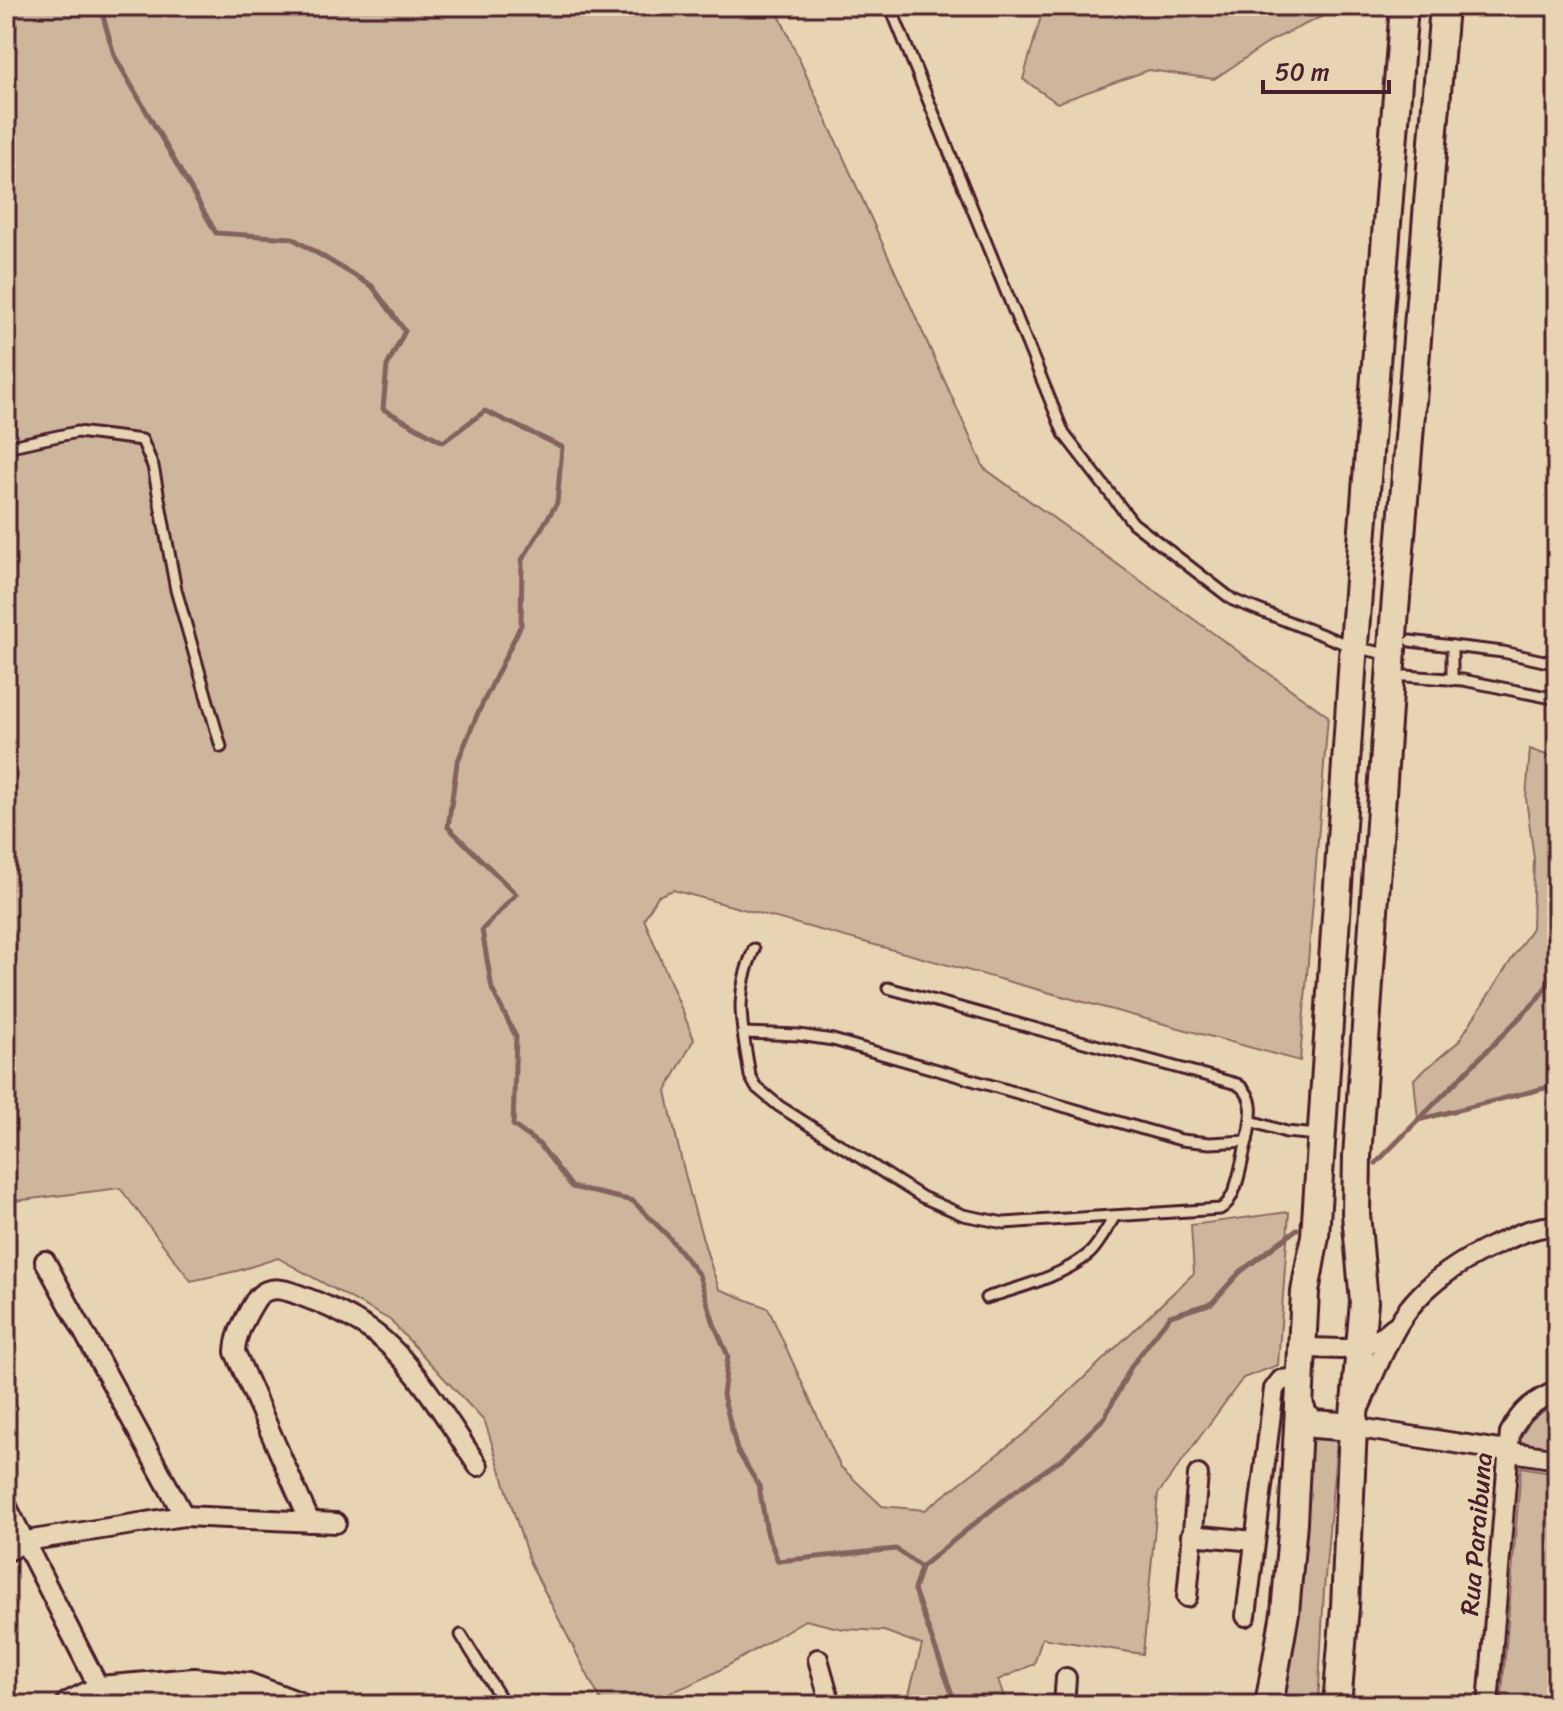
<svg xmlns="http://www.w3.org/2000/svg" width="1563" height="1711" viewBox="0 0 1563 1711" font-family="Sriracha,sans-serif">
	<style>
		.green { fill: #ceb69c; stroke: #8c6a64; stroke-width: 2 }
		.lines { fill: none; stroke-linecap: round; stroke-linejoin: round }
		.stream { stroke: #84625d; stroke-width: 5 }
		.lane-casing { stroke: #4a1f2b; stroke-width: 15 }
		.street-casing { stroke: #4a1f2b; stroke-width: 24 }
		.secondary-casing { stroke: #4a1f2b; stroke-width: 32 }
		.lane { stroke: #e7d4b2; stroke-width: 9 }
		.street { stroke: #e7d4b2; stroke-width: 18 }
		.secondary { stroke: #e7d4b2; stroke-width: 26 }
		.labels { text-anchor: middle; stroke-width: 6; stroke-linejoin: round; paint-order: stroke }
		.street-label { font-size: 26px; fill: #4a1f2b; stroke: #e7d4b2 }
	</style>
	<rect width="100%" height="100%" fill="#e7d4b2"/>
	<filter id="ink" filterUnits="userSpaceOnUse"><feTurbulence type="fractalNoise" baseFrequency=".0125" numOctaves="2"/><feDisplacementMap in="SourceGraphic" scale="16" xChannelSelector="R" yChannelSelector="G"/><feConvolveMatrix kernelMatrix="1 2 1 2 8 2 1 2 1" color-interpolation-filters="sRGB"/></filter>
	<g filter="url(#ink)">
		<!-- green -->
		<g class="green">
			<path d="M6,6h769l209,462 344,248 -28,345 -627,-171 -15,6 -14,23 50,120 -28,52c14,67 30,133 53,198l49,19 72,158 42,40 43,4 104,-80 165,-157 -3,-48 98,-13 -11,153 -35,13 -85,116 -15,160 -101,-16 -8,26 -36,16 9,25h-101l16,-60 -38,-14 -41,-2 -38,-9c-63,36 -127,85 -202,85l-73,-142 -45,-141 -95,-102 -112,-62 -41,13 -46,10 -71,-93 -114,14z"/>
			<polygon points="1044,6 1344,6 1274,39 1214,79 1149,70 1057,103 1023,79"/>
			<polygon points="1530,749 1557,759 1557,1077 1550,1087 1418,1120 1414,1079 1458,1042 1532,928 1534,859 1526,798"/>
			<polygon points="1557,1403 1557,1449 1517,1443 1531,1419"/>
			<polygon points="1310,1436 1337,1439 1324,1589 1318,1705 1283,1705"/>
			<polygon points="1521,1467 1557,1473 1557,1705 1501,1705"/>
		</g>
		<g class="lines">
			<!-- stream -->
			<g class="stream">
				<polyline points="100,6 114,55 216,233 292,238 372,286 405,331 387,366 383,409 443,442 485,411 562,447 557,503 522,560 521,625 477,715 457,763 448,827 516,894 482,930 492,989 516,1037 513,1125 540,1145 572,1187 633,1201 668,1236 699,1275 714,1324 728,1356 723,1395 737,1450 759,1486 767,1533 778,1561 896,1549 921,1567 914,1590 956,1705"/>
				<polyline points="1418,1120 1557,1085"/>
				<polyline points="1376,1163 1535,1002 1557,972"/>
				<polyline points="922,1566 1015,1491 1063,1458 1105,1417 1132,1365 1170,1316 1212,1303 1240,1272 1297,1229"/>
			</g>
			<defs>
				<g id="lane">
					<polyline points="890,6 1064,434 1133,523 1233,600 1353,647 1387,654"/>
					<polyline points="6,447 77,432 142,440 153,466 176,590 221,747"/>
					<polyline points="1410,641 1503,652 1557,664"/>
					<polyline points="1452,646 1452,680"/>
					<polyline points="1405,676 1463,680 1557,699"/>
					<path d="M754,949c-21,49 -12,76 -4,127l6,11 23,19 143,91 41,18 41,8 216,-14c18,-9 21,-48 27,-68"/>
					<path d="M743,1033l56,2 34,5 348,100 29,3 37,-2c4,-21 11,-44 -10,-57l-349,-96"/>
					<polyline points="1251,1121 1286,1132 1318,1135"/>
					<path d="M986,1298c34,-11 76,-21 104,-45 10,-10 17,-25 25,-37"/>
					<polyline points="461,1635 505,1705"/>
				</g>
				<g id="street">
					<polyline points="45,1261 184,1516"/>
					<path d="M1301,1348c42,-1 58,10 93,-21"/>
					<path d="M1360,1406c12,-27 23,-57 39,-83 21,-36 58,-60 94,-77 21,-10 41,-20 64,-20"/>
					<polyline points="1353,1427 1557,1459"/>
					<polyline points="6,1505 100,1690 100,1705"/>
					<path d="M310,1522l-75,-170c0,-16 12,-38 20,-51 11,-17 28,-12 44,-6 22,8 47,19 67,32 44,28 83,96 112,139"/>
					<polyline points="1191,1535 1254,1541"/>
					<polyline points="6,1552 26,1541 184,1516 336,1523"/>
					<polyline points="1187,1597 1198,1475"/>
					<polyline points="1246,1616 1274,1389 1281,1380 1299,1378"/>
					<polyline points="818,1659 831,1705"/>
					<polyline points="1064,1705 1066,1678"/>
					<path d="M1488,1705l22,-272c11,-23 24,-32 47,-42"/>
				</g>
				<g id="secondary">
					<polyline points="1299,1404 1304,1417 1314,1424 1353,1427"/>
					<polyline points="70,1705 100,1690 194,1682 248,1687 296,1705"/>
					<polyline points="1269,1705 1285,1613 1293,1522 1305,1292 1315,1236 1353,657 1404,6"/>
					<polyline points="1337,1705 1345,1607 1353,1427 1364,1302 1356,1214 1357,1157 1393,635 1444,6"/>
				</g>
			</defs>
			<!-- lane casing -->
			<use href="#lane" class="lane-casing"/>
			<!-- street casing -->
			<use href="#street" class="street-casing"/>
			<!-- secondary casing -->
			<use href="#secondary" class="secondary-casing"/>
			<!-- lane -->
			<use href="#lane" class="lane"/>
			<!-- street -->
			<use href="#street" class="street"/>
			<!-- secondary -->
			<use href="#secondary" class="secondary"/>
		</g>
	</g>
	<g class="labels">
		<!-- street labels -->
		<g class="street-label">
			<text transform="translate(1476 1534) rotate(-85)" y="9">Rua Paraibuna</text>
		</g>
	</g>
	<!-- margin -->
	<rect width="1563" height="1711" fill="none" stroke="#e7d4b2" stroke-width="32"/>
	<rect x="16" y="16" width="1531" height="1679" fill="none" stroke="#4a1f2b" stroke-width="3" filter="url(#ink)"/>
	<!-- scale -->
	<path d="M1263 80v12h126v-12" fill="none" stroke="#4a1f2b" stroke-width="4"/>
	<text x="1275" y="80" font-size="24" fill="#4a1f2b" stroke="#e7d4b2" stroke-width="6" paint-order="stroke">50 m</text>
</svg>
